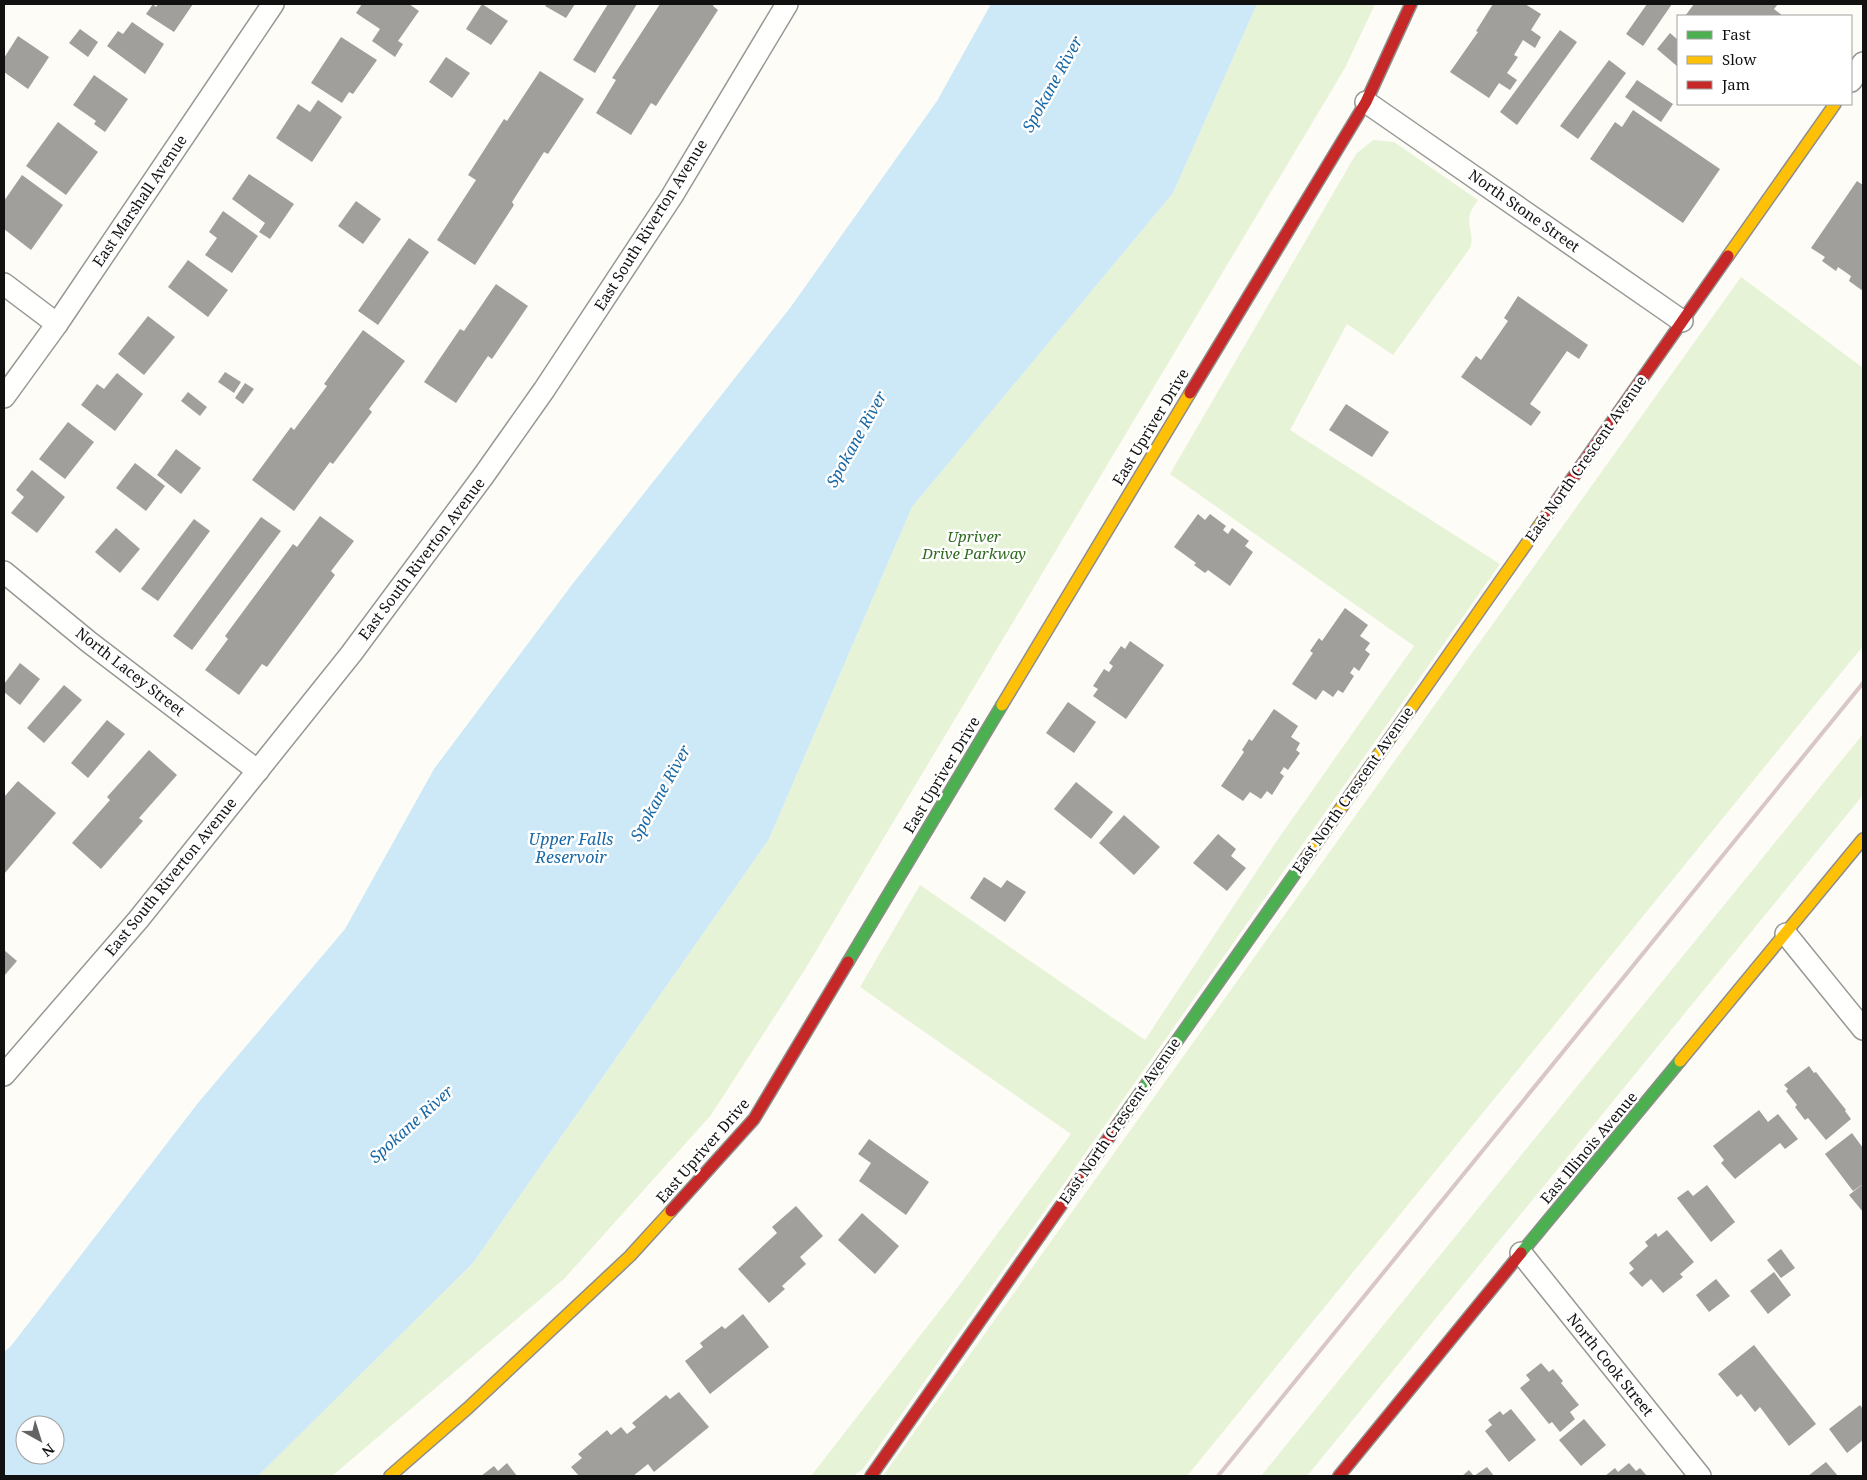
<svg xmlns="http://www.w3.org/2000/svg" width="1867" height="1480" viewBox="0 0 1867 1480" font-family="'Noto Serif',serif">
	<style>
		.green { fill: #e7f3d7 }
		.water { fill: #cde8f7; fill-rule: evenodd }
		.building { fill: #a19f9c }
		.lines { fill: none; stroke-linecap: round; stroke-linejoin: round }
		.street-casing { stroke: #979795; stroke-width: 24 }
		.fast-casing { stroke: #8e8d8b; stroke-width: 14 }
		.slow-casing { stroke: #8e8d8b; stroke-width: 14 }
		.jam-casing { stroke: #8e8d8b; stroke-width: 14 }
		.street { stroke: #fffffe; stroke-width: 21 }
		.fast { stroke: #4caf50; stroke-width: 11 }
		.slow { stroke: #ffc107; stroke-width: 11 }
		.jam { stroke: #c62828; stroke-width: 11 }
		.rail { stroke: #d9c6c7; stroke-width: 4 }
		.labels { text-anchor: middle; stroke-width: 5; stroke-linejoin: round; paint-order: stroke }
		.street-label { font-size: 15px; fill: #111; stroke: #fff }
		.park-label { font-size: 15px; font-style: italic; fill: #2f6b1f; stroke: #fff }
		.water-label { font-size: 16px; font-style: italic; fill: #1768a6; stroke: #fff }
	</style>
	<rect width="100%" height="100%" fill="#fdfcf7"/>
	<!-- green -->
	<g class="green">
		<polygon points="1257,4 1375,4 1345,68 804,971 711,1115 564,1279 332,1476 258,1476 473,1263 769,839 912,507 1173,193"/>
		<path d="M1373,140l21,2 84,58c-4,6 -8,11 -9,19 0,11 5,19 1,29l-77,107 -46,-31 -57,106 210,134 -637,905 -10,7h-42l150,-193 110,-149 -211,-147 60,-102 225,155 131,-198 138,-196 -244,-172 186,-320z"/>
		<polygon points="1741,277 1863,368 1863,646 1187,1476 883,1476"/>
		<polygon points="1863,734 1863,795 1307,1476 1261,1476"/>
	</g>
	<!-- water -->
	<path class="water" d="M991,4h266l-84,189 -261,314 -143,332 -296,424 -215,213h-254v-124l7,-6 187,-243 147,-174 89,-160 137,-183 219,-278 147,-207zM25,1425h30v30h-30z"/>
	<!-- building -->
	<g class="building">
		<polygon points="153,4 156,7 158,4 193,4 174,32 146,14"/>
		<polygon points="362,4 409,4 419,11 398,41 403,44 395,57 372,41 380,29 356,13"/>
		<polygon points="482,4 508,21 491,45 466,29"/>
		<polygon points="547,4 575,4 566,18 545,6"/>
		<polygon points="608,4 637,4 595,73 573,60"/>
		<polygon points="660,4 714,4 713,6 718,10 656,106 651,103 631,135 596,113 616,80 612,78"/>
		<polygon points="1493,4 1525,4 1541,14 1531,30 1541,37 1535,48 1523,40 1514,55 1518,57 1507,73 1517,80 1510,90 1499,83 1489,98 1450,72 1478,32 1476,31"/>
		<polygon points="1647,4 1672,4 1643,46 1626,34"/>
		<polygon points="1694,4 1778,4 1774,9 1783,16 1685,16"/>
		<polygon points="132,22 164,44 145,74 107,46 118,31 123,34"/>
		<polygon points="80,29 98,42 88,57 69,43"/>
		<polygon points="1560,30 1577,42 1517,125 1500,112"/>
		<polygon points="1670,33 1678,40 1678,67 1657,49"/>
		<polygon points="18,36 49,57 28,89 4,72 4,58"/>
		<polygon points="341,37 377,60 353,94 349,92 342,103 311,83"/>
		<polygon points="446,57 470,73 452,98 429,82"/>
		<polygon points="1609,60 1626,73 1578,139 1560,126"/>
		<polygon points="540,71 584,99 548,154 544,152 512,202 514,205 475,265 437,240 476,180 468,175 504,119 507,121"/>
		<polygon points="94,75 128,99 105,132 94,124 96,121 73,105"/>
		<polygon points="1637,80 1673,104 1661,122 1625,97"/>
		<polygon points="318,100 342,117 312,162 276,138 298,104 310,112"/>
		<polygon points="1633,110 1720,169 1683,223 1590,159 1615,122 1622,127"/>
		<polygon points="58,122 98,152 66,195 26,166"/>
		<polygon points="249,174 294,204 270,239 259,232 265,223 232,199"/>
		<polygon points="22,175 63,205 31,250 4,229 4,201"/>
		<polygon points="1857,181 1863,185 1863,291 1849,281 1851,276 1838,267 1836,271 1822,261 1825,257 1811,248"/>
		<polygon points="356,201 381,219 363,244 338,226"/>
		<polygon points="223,211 258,236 232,273 205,255 217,238 209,232"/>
		<polygon points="409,238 429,252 378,325 358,311"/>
		<polygon points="188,260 228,290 208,317 168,287"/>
		<polygon points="496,284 528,306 492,359 488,356 456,403 424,382 460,329 464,331"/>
		<polygon points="1518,296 1588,345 1579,359 1567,351 1530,404 1541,412 1531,426 1461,377 1476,356 1481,360 1508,321 1504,318"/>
		<polygon points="148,316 175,337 144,375 118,354"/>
		<polygon points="363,330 405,361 369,409 372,412 333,464 330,462 294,511 252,480 291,427 294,430 327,386 324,384"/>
		<polygon points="225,372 241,382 234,393 218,382"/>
		<polygon points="117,373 143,394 115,431 81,405 97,384 104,389"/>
		<polygon points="245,383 254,389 243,404 235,398"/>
		<polygon points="188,392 207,407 200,416 181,401"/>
		<polygon points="1346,404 1389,432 1372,457 1329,430"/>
		<polygon points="68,422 94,442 65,479 39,459"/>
		<polygon points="176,449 201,468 181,494 157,475"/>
		<polygon points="135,463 165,486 146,511 116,488"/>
		<polygon points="32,470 65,497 37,533 11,513 24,497 16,490"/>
		<polygon points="1198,514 1205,520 1210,514 1226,526 1223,530 1228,534 1232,528 1249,541 1245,546 1253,552 1230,586 1208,570 1205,573 1194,565 1196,563 1174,547"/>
		<polygon points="320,516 354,541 331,571 335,575 267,667 262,664 239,695 205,670 228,639 225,636 293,544 297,547"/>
		<polygon points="261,517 281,531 192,650 173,636"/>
		<polygon points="194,519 210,531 158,601 141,589"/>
		<polygon points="116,528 140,549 120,573 95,552"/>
		<polygon points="1345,608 1368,625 1360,636 1370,643 1365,650 1370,654 1359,671 1354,667 1350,673 1354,676 1343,693 1338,690 1333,697 1323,690 1316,700 1292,684 1313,653 1310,651 1319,638 1322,641"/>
		<polygon points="1130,641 1164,665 1126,719 1093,696 1098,689 1093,686 1104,669 1109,672 1113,666 1109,663 1121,646 1125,649"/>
		<polygon points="20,663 40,679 20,705 4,692 4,684"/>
		<polygon points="64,685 82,700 44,743 27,728"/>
		<polygon points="1068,702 1096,722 1074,753 1046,733"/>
		<polygon points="1274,709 1298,726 1291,737 1300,743 1296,750 1300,753 1288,770 1284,767 1280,773 1284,776 1272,795 1267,791 1261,799 1250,792 1243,801 1221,786 1244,752 1242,750 1249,739 1252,741"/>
		<polygon points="107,720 125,734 88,778 71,763"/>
		<polygon points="149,750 177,775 139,818 143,821 101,869 72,843 110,800 107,797"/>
		<polygon points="18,781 56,813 4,874 4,797"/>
		<polygon points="1076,782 1113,812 1091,839 1054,809"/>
		<polygon points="1124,815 1160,847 1134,875 1099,843"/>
		<polygon points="1218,834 1236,849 1231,856 1246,868 1227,891 1193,863"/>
		<polygon points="984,877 1001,888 1007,880 1026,892 1005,922 970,898"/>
		<polygon points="4,950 17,961 4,976"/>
		<polygon points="1809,1066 1814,1073 1816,1072 1846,1110 1845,1111 1851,1119 1826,1140 1808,1118 1805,1120 1795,1107 1797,1105 1786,1091 1788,1089 1784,1085"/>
		<polygon points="1759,1110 1768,1122 1778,1114 1798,1139 1785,1149 1780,1143 1735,1179 1721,1163 1724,1160 1713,1146"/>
		<polygon points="1852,1133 1863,1148 1863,1184 1853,1191 1825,1154"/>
		<polygon points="869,1139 929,1182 906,1215 859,1181 871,1163 858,1154"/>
		<polygon points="1863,1184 1863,1212 1849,1195"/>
		<polygon points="1707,1185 1735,1222 1711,1242 1677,1198 1688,1190 1693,1196"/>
		<polygon points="796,1206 823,1236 800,1257 806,1264 782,1286 785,1289 769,1303 738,1269 777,1233 772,1227"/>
		<polygon points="862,1213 899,1246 875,1274 838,1240"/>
		<polygon points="1667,1230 1694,1262 1680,1274 1683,1277 1663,1293 1651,1279 1642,1287 1629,1273 1634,1269 1629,1263 1648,1246 1645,1242 1656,1233 1658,1237"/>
		<polygon points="1781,1249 1795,1268 1781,1278 1767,1260"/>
		<polygon points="1774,1272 1791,1295 1768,1314 1750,1291"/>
		<polygon points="1716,1279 1730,1296 1709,1312 1696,1295"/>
		<polygon points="743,1314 769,1347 710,1394 685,1361 703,1347 700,1343 722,1326 725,1329"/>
		<polygon points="1754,1345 1816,1424 1789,1446 1760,1407 1755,1412 1741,1394 1737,1397 1718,1374"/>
		<polygon points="1541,1363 1549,1372 1553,1369 1563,1381 1561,1383 1579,1405 1570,1412 1575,1419 1560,1432 1552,1422 1549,1424 1520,1388 1530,1380 1526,1375"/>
		<polygon points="679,1392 709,1427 654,1472 648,1464 633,1476 579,1476 571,1467 582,1458 578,1454 607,1430 611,1435 621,1427 627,1434 636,1427 632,1423 666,1395 670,1399"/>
		<polygon points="1860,1405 1863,1409 1863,1440 1847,1453 1829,1429"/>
		<polygon points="1511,1409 1536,1440 1509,1462 1485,1431 1492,1425 1488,1420 1500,1411 1503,1415"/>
		<polygon points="1584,1419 1606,1445 1581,1466 1559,1440"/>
		<polygon points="1826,1462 1838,1476 1808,1476"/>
		<polygon points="507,1463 517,1476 481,1476 494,1466 498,1471"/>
		<polygon points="1629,1463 1636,1471 1640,1468 1647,1476 1605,1476 1615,1468 1618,1472"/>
		<polygon points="1487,1467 1494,1476 1462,1476 1469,1470 1474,1476"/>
	</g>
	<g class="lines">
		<defs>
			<g id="street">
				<polyline points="1851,81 1863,63"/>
				<polyline points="1366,102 1682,321"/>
				<polyline points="4,284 57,324"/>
				<polyline points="4,397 57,324 273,4"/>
				<polyline points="4,572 89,642 258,771"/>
				<polyline points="1786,934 1863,1029"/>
				<polyline points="4,1075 138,920 239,794 351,654 484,475 544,390 672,196 787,4"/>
				<polyline points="1521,1253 1700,1476"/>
			</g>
			<g id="fast">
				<polyline points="848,962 1002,705"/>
				<polyline points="1119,1123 1306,858"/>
				<polyline points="1521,1253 1680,1061"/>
			</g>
			<g id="slow">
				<polyline points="1728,256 1835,104"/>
				<polyline points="1002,705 1190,393"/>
				<polyline points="1306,858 1548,513"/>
				<polyline points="1680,1061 1863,839"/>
				<polyline points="390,1476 468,1408 630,1256 671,1211"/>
			</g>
			<g id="jam">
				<polyline points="1190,393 1366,102 1411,4"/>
				<polyline points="1548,513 1728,256"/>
				<polyline points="671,1211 754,1119 848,962"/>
				<polyline points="871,1476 1119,1123"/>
				<polyline points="1339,1476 1521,1253"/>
			</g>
		</defs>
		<!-- street casing -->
		<use href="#street" class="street-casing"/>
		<!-- fast casing -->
		<use href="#fast" class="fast-casing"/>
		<!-- slow casing -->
		<use href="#slow" class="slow-casing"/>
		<!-- jam casing -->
		<use href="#jam" class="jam-casing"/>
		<!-- street -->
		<use href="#street" class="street"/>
		<!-- fast -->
		<use href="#fast" class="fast"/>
		<!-- slow -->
		<use href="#slow" class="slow"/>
		<!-- jam -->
		<use href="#jam" class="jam"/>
		<!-- rail -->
		<polyline class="rail" points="1218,1476 1863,683"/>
	</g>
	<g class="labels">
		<!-- street labels -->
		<g class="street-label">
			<text transform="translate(140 201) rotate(-56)" y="5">East Marshall Avenue</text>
			<text transform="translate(1524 211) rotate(35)" y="5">North Stone Street</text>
			<text transform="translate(651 225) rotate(-58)" y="5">East South Riverton Avenue</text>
			<text transform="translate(1151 427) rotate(-59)" y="5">East Upriver Drive</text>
			<text transform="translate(1586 459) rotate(-55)" y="5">East North Crescent Avenue</text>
			<text transform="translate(422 559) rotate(-53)" y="5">East South Riverton Avenue</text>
			<text transform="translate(130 672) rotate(38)" y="5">North Lacey Street</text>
			<text transform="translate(942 775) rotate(-59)" y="5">East Upriver Drive</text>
			<text transform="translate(1353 790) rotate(-55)" y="5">East North Crescent Avenue</text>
			<text transform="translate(171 877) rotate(-51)" y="5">East South Riverton Avenue</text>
			<text transform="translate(1120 1121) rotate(-55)" y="5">East North Crescent Avenue</text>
			<text transform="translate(1589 1148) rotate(-50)" y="5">East Illinois Avenue</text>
			<text transform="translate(703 1151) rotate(-49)" y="5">East Upriver Drive</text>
			<text transform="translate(1610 1365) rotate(51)" y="5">North Cook Street</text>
		</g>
		<!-- park labels -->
		<g class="park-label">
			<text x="974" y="542">Upriver<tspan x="974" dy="17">Drive Parkway</tspan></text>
		</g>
		<!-- water labels -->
		<g class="water-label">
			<text transform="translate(1052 84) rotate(-61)" y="6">Spokane River</text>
			<text transform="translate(856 439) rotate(-61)" y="6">Spokane River</text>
			<text transform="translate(660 793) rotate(-61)" y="6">Spokane River</text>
			<text x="571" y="845">Upper Falls<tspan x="571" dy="18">Reservoir</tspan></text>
			<text transform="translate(411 1124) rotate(-42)" y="6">Spokane River</text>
		</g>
	</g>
	<!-- border -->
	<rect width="1867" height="1480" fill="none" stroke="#111111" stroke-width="10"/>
	<!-- legend -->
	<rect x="1677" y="15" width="175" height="90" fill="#ffffff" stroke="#a0a0a0"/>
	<rect x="1687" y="31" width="25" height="8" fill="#4caf50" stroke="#a0a0a0"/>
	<text x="1722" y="40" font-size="15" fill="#111111">Fast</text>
	<rect x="1687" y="56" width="25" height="8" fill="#ffc107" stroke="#a0a0a0"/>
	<text x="1722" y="65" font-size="15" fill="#111111">Slow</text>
	<rect x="1687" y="81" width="25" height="8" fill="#c62828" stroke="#a0a0a0"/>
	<text x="1722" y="90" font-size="15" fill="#111111">Jam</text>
	<!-- north arrow -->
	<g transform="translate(40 1440) rotate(141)"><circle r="24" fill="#ffffff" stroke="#a0a0a0"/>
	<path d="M0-4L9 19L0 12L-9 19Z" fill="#646362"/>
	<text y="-8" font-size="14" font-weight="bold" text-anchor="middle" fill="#111111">N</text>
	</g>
</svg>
